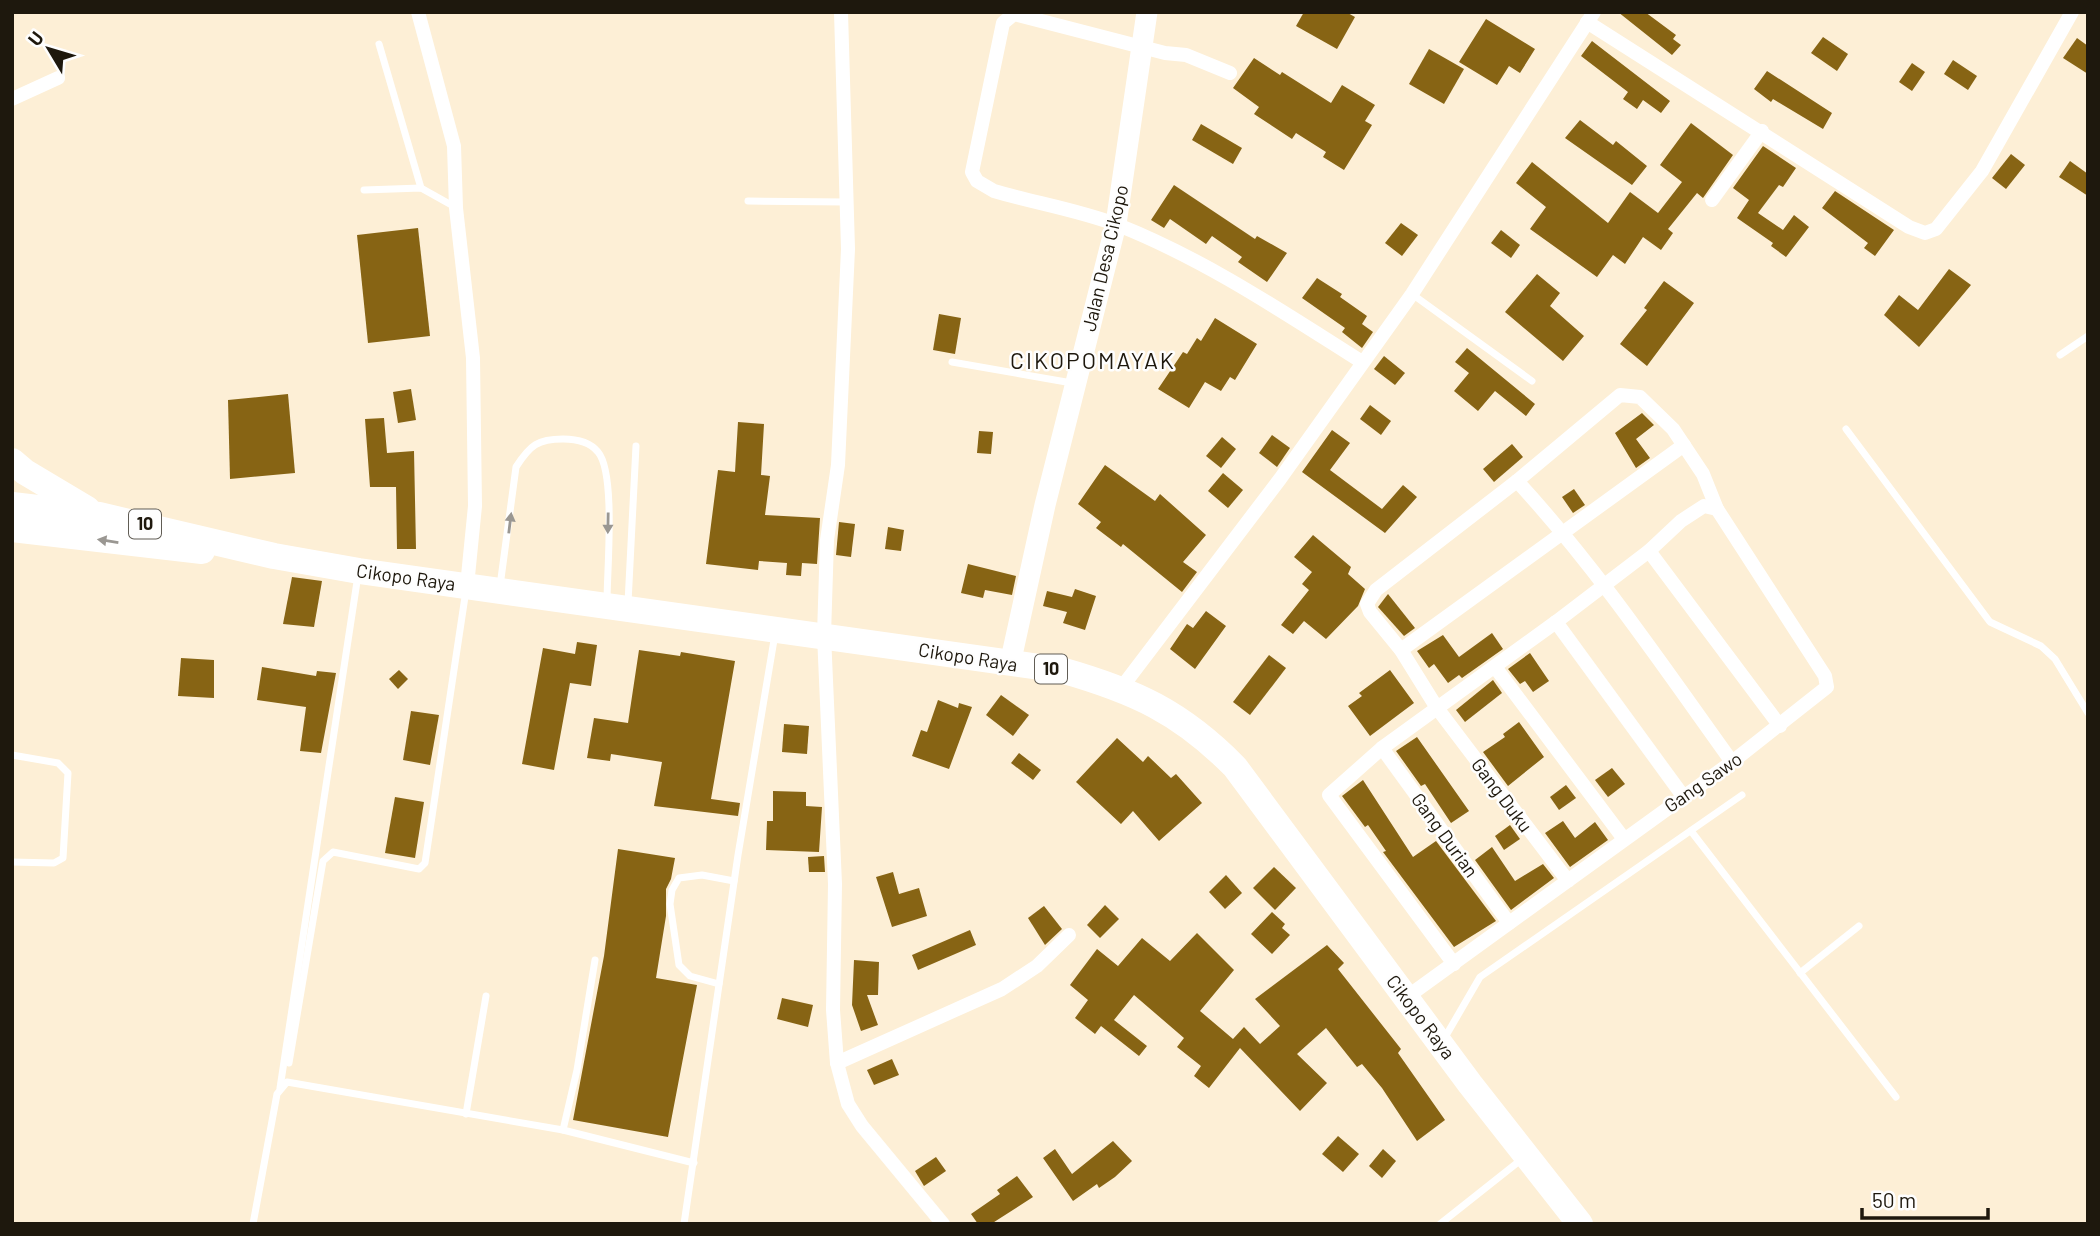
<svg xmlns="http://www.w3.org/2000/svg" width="2100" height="1236" viewBox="0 0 2100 1236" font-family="Barlow,sans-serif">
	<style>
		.building { fill: #876414 }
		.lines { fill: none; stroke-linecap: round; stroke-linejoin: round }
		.lane { stroke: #fff; stroke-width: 7 }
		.street { stroke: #fff; stroke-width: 14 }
		.secondary { stroke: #fff; stroke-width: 21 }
		.highway { stroke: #fff; stroke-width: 26 }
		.oneway { fill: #9a9792 }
		.labels { text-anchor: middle; stroke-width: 5; stroke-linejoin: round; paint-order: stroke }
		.shield { fill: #fefefe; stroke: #615d55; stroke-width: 2 }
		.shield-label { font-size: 18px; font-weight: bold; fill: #1e180d }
		.street-label { font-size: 19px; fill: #1e180d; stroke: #fefefe }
		.quarter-label { font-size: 23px; letter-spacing: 2px; fill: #1e180d; stroke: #fefefe }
	</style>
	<rect width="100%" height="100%" fill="#fdefd6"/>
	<!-- building -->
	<g class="building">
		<polygon points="1304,12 1346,12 1355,17 1337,49 1296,26"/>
		<polygon points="1618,12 1645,12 1676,35 1673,39 1681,45 1672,55"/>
		<polygon points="1486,19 1535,49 1520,73 1509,66 1497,85 1459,62"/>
		<polygon points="1823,37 1848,54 1837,71 1811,53"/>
		<polygon points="2077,38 2088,46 2088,74 2063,58"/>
		<polygon points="1592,41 1670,101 1661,113 1643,100 1637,109 1623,99 1628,92 1581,56"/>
		<polygon points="1429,49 1464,69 1444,104 1409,84"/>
		<polygon points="1254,58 1280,75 1282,72 1331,103 1342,85 1375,105 1365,121 1372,125 1344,170 1323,157 1326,152 1296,133 1292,139 1254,114 1259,107 1233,88"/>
		<polygon points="1953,60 1977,76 1968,90 1944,74"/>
		<polygon points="1912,63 1925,72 1912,91 1899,82"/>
		<polygon points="1767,71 1832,113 1823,129 1773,99 1771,102 1754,89"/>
		<polygon points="1580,120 1613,145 1616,141 1647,166 1632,185 1565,138"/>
		<polygon points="1691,123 1733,155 1703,198 1697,193 1668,229 1673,233 1661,250 1643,237 1625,264 1613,255 1597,277 1530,229 1546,207 1516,183 1532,162 1608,223 1630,192 1658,213 1682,182 1660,165"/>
		<polygon points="1201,124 1242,148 1233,164 1192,140"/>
		<polygon points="1763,146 1796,168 1783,187 1779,185 1758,213 1783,230 1794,215 1809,227 1786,257 1771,246 1773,243 1737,218 1749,200 1733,188"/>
		<polygon points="2011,154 2025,165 2006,189 1992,178"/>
		<polygon points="2070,161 2088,174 2088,196 2059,177"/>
		<polygon points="1174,185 1255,239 1257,236 1287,253 1267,282 1238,262 1242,257 1212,236 1206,244 1170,219 1164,228 1151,220"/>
		<polygon points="1835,191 1894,230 1875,256 1864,248 1868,243 1822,208"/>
		<polygon points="1401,223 1418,235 1402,256 1385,243"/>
		<polygon points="418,228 430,336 368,343 357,235"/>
		<polygon points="1501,230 1520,245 1511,258 1491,243"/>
		<polygon points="1949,269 1971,285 1919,347 1884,315 1899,295 1918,310"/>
		<polygon points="1537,274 1560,293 1550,306 1584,336 1563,361 1505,312"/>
		<polygon points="1317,278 1342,294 1340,297 1367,316 1362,324 1373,332 1362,348 1342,332 1345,328 1302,298"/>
		<polygon points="1664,281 1694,303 1647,366 1620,344 1647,310 1644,308"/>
		<polygon points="939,314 961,318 955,354 933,350"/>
		<polygon points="1215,318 1257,344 1235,380 1230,377 1221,391 1205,382 1189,408 1158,389 1183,352 1187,354 1197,338 1201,341"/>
		<polygon points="1467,348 1535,404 1526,416 1495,391 1478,411 1454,391 1469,373 1455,362"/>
		<polygon points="1384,356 1405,373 1395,385 1374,369"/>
		<polygon points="411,389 416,420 398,423 393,392"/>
		<polygon points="288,394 295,473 230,479 228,400"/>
		<polygon points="1370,405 1391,421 1381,435 1360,419"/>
		<polygon points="1642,413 1654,425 1636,439 1650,458 1636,468 1615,433"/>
		<polygon points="384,418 387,453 414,451 416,549 397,549 396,487 370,487 365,419"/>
		<polygon points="738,422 764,424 761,475 770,476 765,515 820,518 817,564 802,563 801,576 786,575 787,563 759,561 758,570 706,564 718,470 735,472"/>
		<polygon points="1332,430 1350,443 1330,470 1382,509 1403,485 1417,497 1385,533 1302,472"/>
		<polygon points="979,431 993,432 991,454 977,453"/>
		<polygon points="1272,435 1290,448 1277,467 1259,453"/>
		<polygon points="1222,437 1236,449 1221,468 1206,456"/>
		<polygon points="1512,444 1523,457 1494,482 1483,469"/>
		<polygon points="1105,465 1155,501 1160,494 1206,535 1183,562 1197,572 1182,592 1123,544 1121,547 1096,528 1101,522 1078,504"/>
		<polygon points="1223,473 1243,490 1228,508 1208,491"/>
		<polygon points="1574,489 1585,505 1573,513 1562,497"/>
		<polygon points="839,522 855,524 851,557 836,555"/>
		<polygon points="888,527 904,530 901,551 885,549"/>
		<polygon points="1313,535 1351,567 1348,574 1365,589 1358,606 1326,639 1304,621 1293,634 1281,625 1309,590 1302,584 1312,572 1294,557"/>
		<polygon points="968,564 1016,576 1012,595 985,590 983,598 961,593"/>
		<polygon points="292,577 322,581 314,627 283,624"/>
		<polygon points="1075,589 1096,596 1085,630 1063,623 1067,612 1043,606 1047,591 1072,597"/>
		<polygon points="1388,594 1415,628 1404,636 1378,607"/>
		<polygon points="1206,611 1226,626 1195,669 1170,649 1187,624 1193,628"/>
		<polygon points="1492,633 1503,649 1462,678 1459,675 1448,683 1434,664 1429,668 1417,651 1443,635 1459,657"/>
		<polygon points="577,642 597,645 591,686 570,683 554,770 522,764 543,648 575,654"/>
		<polygon points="639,650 680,656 681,652 735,661 711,799 740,803 738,816 654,806 662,762 611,754 610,761 587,758 594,718 628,723"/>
		<polygon points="1530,653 1549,681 1533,692 1525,681 1520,684 1508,669"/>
		<polygon points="1269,655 1286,668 1250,715 1233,702"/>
		<polygon points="181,658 214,660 214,698 178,696"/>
		<polygon points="262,667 316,676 317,671 336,673 321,753 300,751 306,707 257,700"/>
		<polygon points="399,670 408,679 398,689 389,679"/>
		<polygon points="1390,670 1414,703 1370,736 1348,706 1362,696 1359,693"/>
		<polygon points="1493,680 1502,693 1465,722 1456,710"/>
		<polygon points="1001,695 1029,715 1013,736 986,715"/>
		<polygon points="938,700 958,708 959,703 972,707 949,769 912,756 921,730 927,732"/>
		<polygon points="411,711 439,715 430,765 403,760"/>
		<polygon points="1519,722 1544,757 1508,786 1483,752 1505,737 1503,734"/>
		<polygon points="784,724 809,726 807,754 782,752"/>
		<polygon points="1417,737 1469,811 1451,823 1425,784 1421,786 1396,751"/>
		<polygon points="1117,738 1143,762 1148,756 1171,778 1176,774 1202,803 1159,841 1133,811 1121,824 1076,782"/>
		<polygon points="1019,753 1041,770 1033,780 1011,763"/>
		<polygon points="1612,768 1625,784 1608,797 1595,780"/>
		<polygon points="1363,780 1413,857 1436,841 1496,921 1454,947 1383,852 1386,851 1368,825 1365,827 1342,796"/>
		<polygon points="1566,785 1576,798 1559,810 1550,797"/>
		<polygon points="773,791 806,792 806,806 822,807 819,852 766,850 767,821 773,821"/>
		<polygon points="395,797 424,802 415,858 385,853"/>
		<polygon points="1563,821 1575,838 1595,822 1608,840 1570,867 1545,833"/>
		<polygon points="1510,825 1520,839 1504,850 1495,836"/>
		<polygon points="1492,847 1515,881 1543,864 1554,878 1511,910 1475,860"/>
		<polygon points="618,849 675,858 671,879 666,889 666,916 656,978 697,985 668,1137 573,1120 604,956"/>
		<polygon points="824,856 825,872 809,872 808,857"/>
		<polygon points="1274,867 1296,888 1275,910 1253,888"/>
		<polygon points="893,872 899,894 919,888 927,916 892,927 876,877"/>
		<polygon points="1226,875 1242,893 1225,909 1209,892"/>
		<polygon points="1105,905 1119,919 1100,938 1087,925"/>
		<polygon points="1044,906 1062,929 1045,945 1028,918"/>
		<polygon points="1272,912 1285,924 1282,928 1290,935 1272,954 1251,934"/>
		<polygon points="970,930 976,945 918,970 912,955"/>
		<polygon points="1197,933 1234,970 1200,1011 1233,1039 1244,1027 1260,1044 1280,1026 1255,999 1327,945 1344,963 1338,969 1401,1049 1398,1053 1445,1120 1417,1141 1382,1088 1362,1064 1357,1067 1326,1028 1297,1054 1327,1083 1300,1111 1240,1048 1209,1088 1194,1076 1201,1066 1177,1047 1184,1038 1134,995 1114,1020 1147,1046 1139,1056 1101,1026 1095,1034 1075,1018 1088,1000 1070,985 1097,949 1118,966 1142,938 1170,961"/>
		<polygon points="854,960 879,962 878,995 867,995 878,1025 861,1031 852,1005"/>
		<polygon points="782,998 813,1005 808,1027 777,1019"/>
		<polygon points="892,1059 899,1075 874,1085 867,1070"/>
		<polygon points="1338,1136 1359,1154 1343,1172 1322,1154"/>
		<polygon points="1113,1141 1132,1161 1115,1177 1099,1188 1097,1184 1073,1201 1043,1158 1055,1149 1072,1174"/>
		<polygon points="1383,1149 1396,1161 1382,1178 1369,1166"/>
		<polygon points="936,1157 946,1171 924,1186 915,1171"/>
		<polygon points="1017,1176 1033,1197 991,1224 978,1224 971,1214 1000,1194 997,1190"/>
	</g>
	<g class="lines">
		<!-- lane -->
		<g class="lane">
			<polyline points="379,44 421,188"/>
			<polyline points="364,190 421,188 455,207"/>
			<polyline points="748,201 846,202"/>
			<polyline points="1412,294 1532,381"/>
			<polyline points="2060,355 2088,336"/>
			<polyline points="952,362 1072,383"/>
			<polyline points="1846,429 1990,622 2041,646 2055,659 2088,713"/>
			<path d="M500,586l16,-119c14,-22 22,-28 47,-28 13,0 27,3 35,13 18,21 9,119 9,149"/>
			<polyline points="628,603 636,446"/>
			<polyline points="12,755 58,763 68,773 63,858 54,863 12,862"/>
			<polyline points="1691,831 1896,1097"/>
			<polyline points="1800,973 1859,926"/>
			<polyline points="719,984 690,976 679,965 670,904 672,890 679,878 702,875 734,881"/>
			<polyline points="1444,1039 1480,977 1742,795"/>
			<polyline points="289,1063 323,861 333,852 419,869 425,863 466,590"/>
			<polyline points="280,1088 358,575"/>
			<polyline points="466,1114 486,996"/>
			<polyline points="563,1130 577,1070 595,960"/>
			<polyline points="253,1224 277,1094 287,1082 563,1130 694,1163"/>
			<polyline points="684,1224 738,855 775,634"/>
			<polyline points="1440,1224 1522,1159"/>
		</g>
		<!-- street -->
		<g class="street">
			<polyline points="418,12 454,146 456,208 473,358 475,506 467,586"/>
			<polyline points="841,12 848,249 838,465 827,540 824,635 835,884 833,1010 837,1063 848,1104 862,1126 943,1224"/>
			<polyline points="1587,22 1909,227 1925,233 1936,229 1982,171 2072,12"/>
			<path d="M1230,73l-44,-18 -21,-2 -151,-39 -11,9 -31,149 5,9 17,10c41,12 85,19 124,34 88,35 165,87 244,137"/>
			<polyline points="12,99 58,78"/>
			<polyline points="1712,200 1762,131"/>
			<path d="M1517,481c80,87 146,185 215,281"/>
			<polyline points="1649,551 1780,726"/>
			<polyline points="1556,622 1683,796"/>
			<polyline points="1401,650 1684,445"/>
			<polyline points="1495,667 1624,839"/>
			<polyline points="1122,687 1280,479 1412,294 1594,12"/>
			<polyline points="1382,748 1509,923"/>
			<polyline points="1454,964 1329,795 1382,748 1556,622 1649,551 1681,521 1704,506 1717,509"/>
			<polyline points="1407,997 1732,762 1827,687 1825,676 1717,509 1703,474 1673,429 1640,397 1620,395 1517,481 1376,590 1367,604 1370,612 1401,650 1437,708 1568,881"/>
			<polyline points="837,1063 1002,989 1037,966 1069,935"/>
		</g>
		<!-- secondary -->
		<polyline class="secondary" points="1010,664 1045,505 1116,224 1147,12"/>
		<!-- highway -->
		<g class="highway">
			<polyline points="12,461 25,472 87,509"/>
			<path d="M12,505l87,10 175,41 85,15 702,99c74,21 120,42 174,97l235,317 110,140"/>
			<polyline points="12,529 202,551"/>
		</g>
	</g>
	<!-- one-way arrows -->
	<defs><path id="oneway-solid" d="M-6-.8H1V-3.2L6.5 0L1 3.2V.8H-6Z" transform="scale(1.75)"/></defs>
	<g class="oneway">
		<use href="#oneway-solid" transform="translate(510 523) rotate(-83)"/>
		<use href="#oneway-solid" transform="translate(608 523) rotate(91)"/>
		<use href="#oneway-solid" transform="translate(108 541) rotate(-171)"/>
	</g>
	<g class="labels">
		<!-- shield labels -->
		<g class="shield">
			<rect x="129" y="509.5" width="32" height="29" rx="5"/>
			<rect x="1035" y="654.5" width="32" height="29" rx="5"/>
		</g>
		<g class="shield-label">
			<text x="145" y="530">10</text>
			<text x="1051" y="675">10</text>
		</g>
		<!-- street labels -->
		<g class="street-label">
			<text transform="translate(1105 258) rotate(-77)" y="7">Jalan Desa Cikopo</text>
			<text transform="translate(406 577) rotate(8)" y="7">Cikopo Raya</text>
			<text transform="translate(968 657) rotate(9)" y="7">Cikopo Raya</text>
			<text transform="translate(1703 782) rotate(-35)" y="7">Gang Sawo</text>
			<text transform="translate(1502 795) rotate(53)" y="7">Gang Duku</text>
			<text transform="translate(1445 835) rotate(54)" y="7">Gang Durian</text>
			<text transform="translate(1421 1017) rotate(53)" y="7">Cikopo Raya</text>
		</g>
		<!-- quarter labels -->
		<g class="quarter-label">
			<text x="1093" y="369">CIKOPOMAYAK</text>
		</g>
	</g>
	<!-- border -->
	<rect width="2100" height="1236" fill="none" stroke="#1e180d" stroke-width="28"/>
	<!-- north arrow -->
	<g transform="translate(49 49) rotate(308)" stroke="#fefefe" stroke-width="5" paint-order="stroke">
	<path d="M0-5L12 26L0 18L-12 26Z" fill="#1e180d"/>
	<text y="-10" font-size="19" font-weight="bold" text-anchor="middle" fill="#1e180d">U</text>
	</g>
	<!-- scale -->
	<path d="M1862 1208v10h126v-10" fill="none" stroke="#1e180d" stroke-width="3.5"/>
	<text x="1872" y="1208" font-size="21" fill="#1e180d" stroke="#fefefe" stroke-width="5" paint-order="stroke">50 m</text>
</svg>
